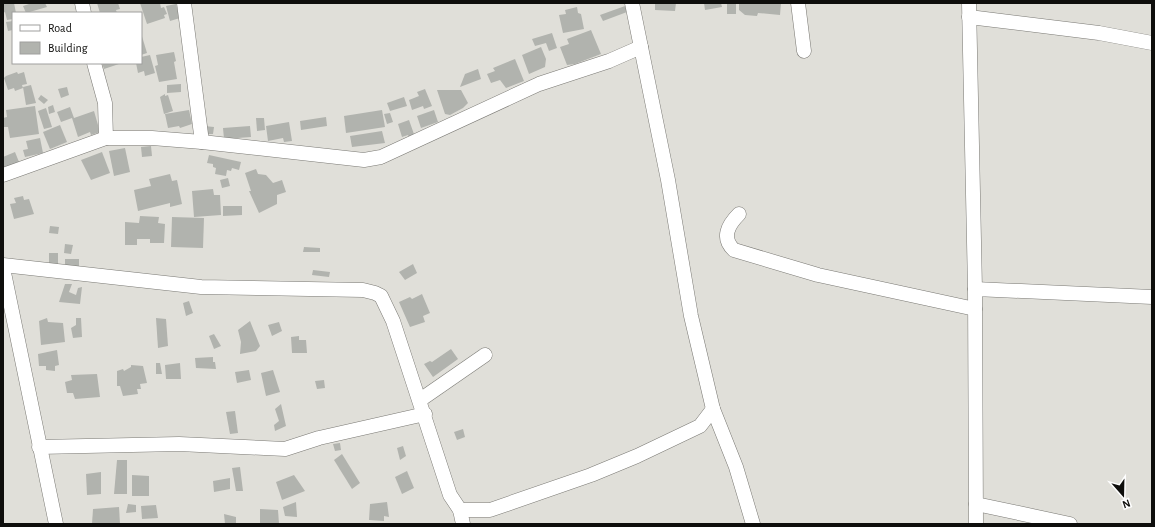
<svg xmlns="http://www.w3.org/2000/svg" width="1155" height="527" viewBox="0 0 1155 527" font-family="'Alegreya Sans',sans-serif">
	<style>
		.building { fill: #b1b3ae }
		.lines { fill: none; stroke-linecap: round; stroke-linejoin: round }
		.minor-casing { stroke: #7a7974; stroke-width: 15 }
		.minor { stroke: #fff; stroke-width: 14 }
	</style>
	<rect width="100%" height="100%" fill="#e0dfd9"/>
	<!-- building -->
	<g class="building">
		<polygon points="3,3 14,3 16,13 13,13 13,19 7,20 5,12 3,13"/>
		<polygon points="32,3 45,3 47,7 26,13 23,6"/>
		<polygon points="97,3 118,3 120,9 116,10 117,13 100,13"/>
		<polygon points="140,3 160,3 161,8 164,7 167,14 164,15 165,18 147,24"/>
		<polygon points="655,3 676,3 675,11 655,10"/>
		<polygon points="704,3 721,3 722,7 705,10"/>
		<rect x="727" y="3" width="9" height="11"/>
		<polygon points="739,3 781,3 780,15 758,13 757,16 745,15 739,10"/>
		<polygon points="176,4 180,18 170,21 166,6"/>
		<polygon points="625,6 627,12 603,21 600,15"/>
		<polygon points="577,7 578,13 581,14 584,29 563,33 559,15 566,14 565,10"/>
		<polygon points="13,21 13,30 8,31 6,22"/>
		<polygon points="591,30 601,54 575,64 567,65 560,47 569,44 567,39"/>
		<polygon points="141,33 147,53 141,55"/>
		<polygon points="552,33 557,48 549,51 546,43 535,46 532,39"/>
		<polygon points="541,47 546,59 545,67 529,74 522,55"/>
		<polygon points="174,52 176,61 174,62 177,79 159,82 155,66 158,65 156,55"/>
		<polygon points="150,55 155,73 145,76 144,71 138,73 136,63 141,63 141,57"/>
		<polygon points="515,59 524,81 506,88 500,80 491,83 487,74 495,71 493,68"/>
		<polygon points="102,63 122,63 104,69"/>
		<polygon points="478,69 481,79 460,87 465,74"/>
		<polygon points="17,72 18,74 24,72 27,84 22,85 23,88 15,91 14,88 8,90 4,78 6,76"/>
		<polygon points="181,84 181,92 167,93 167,85"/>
		<polygon points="31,85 36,103 26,105 23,87"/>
		<polygon points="67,87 69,95 61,98 58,89"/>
		<polygon points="425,89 432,106 424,109 423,106 412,110 409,100 419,96 417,92"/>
		<polygon points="437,90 461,90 468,103 463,108 450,115 445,114"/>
		<polygon points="165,94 165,96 168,95 173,111 164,114 160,97"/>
		<polygon points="41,95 48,100 44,104 38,99"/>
		<polygon points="404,97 407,106 390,111 387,103"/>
		<polygon points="53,105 55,112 49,114 48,107"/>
		<polygon points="35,106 39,134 10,138 8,127 4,127 3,118 7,117 6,110"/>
		<polygon points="70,107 74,118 94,111 100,132 91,135 90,132 78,137 72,118 61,122 57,112"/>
		<polygon points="46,108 52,127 44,129 38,111"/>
		<polygon points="189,110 192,124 180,128 179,126 168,128 165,114"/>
		<polygon points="382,110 385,127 346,133 344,116"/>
		<polygon points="434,110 438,122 421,128 417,116"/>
		<polygon points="390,113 393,122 387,124 384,114"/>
		<polygon points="326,117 327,126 301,130 300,121"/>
		<polygon points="256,118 264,118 265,130 257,131"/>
		<polygon points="409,120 415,137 409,139 408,135 402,137 398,124"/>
		<polygon points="289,122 292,141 284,142 283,138 268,141 266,126"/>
		<polygon points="60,125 67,142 50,149 43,132"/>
		<polygon points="204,126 214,127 213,134 203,134"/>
		<polygon points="250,126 251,137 224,139 223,128"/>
		<polygon points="382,131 385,143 352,147 350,136"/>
		<polygon points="40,138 43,153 25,157 23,150 28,149 26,141"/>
		<polygon points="151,146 152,156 142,157 141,147"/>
		<polygon points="125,148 130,172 114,176 109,151"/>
		<polygon points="15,152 19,162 3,168 3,157"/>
		<polygon points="102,152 110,173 91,180 81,160"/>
		<polygon points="209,155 241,162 239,170 232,168 231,171 227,170 226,176 215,174 216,168 213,167 213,164 207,163"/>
		<polygon points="256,169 258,174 266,175 273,183 282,180 286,192 277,195 277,204 259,213 249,191 251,191 245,173"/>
		<polygon points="170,174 172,181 177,180 182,204 170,207 170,203 138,211 134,190 151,186 149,179"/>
		<polygon points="228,178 230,186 222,188 220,180"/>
		<polygon points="213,189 214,195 220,195 221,215 194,217 192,191"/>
		<polygon points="23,196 24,200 29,199 34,214 14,219 10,204 16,203 14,198"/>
		<polygon points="223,206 242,206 242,215 223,216"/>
		<polygon points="140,216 159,217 158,223 165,224 164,243 150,243 150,239 137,239 137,245 125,245 125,222 139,223"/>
		<polygon points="172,217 204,218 203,248 171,247"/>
		<polygon points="50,226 59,227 58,234 49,233"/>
		<polygon points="65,244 73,245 71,254 64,253"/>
		<polygon points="304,247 320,248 320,252 303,252"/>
		<rect x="49" y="253" width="9" height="12"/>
		<polygon points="65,259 79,259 79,267 65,266"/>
		<polygon points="413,264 417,273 405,280 399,272"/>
		<polygon points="313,270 330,272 329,277 312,275"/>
		<polygon points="65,284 72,284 69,292 76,295 78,288 82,287 80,304 59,302"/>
		<polygon points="422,294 430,313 423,316 425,322 410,327 399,302 410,297 412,299"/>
		<polygon points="189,301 193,313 186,316 183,303"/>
		<polygon points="47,318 48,322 63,323 65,342 41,345 39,321"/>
		<polygon points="76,318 81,318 82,337 73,338 71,328 76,325"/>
		<polygon points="156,318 166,319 168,346 158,348"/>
		<polygon points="250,321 260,346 256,351 240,354 241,342 238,330"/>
		<polygon points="279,322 282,331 272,336 268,325"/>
		<polygon points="214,334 221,346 214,349 209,336"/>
		<polygon points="299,336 299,340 306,340 307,353 292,353 291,337"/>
		<polygon points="451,349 458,359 433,377 424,364 430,361 432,362"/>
		<polygon points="57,350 59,365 55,366 55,371 46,370 46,366 39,366 38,354"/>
		<polygon points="213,357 213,362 215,362 216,369 196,368 195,358"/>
		<polygon points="156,363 160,363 162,374 156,374"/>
		<polygon points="180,363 181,379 166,379 165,365"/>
		<polygon points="131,365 143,366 147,383 140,384 141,389 137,389 138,394 123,396 120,386 117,386 117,371 123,369 124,371 131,367"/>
		<polygon points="249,370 251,380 237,383 235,372"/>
		<polygon points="273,370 280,392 266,396 261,373"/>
		<polygon points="97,374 100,397 75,399 73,393 67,393 65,382 72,380 71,375"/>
		<polygon points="324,380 325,388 317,389 315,381"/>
		<polygon points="281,404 286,426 275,431 274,425 279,421 275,409"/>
		<polygon points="235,411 238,433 230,434 226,412"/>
		<polygon points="463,429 465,437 457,440 454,432"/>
		<polygon points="340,443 341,450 335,451 333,444"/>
		<polygon points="403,446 406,456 400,460 397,448"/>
		<polygon points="342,454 360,483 352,489 334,460"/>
		<polygon points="117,460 127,460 127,494 114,494"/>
		<polygon points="240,467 243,491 236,491 232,468"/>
		<polygon points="407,471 414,488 402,494 395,477"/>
		<polygon points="101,472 101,494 87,495 86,474"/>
		<polygon points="132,475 149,476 149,496 132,496"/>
		<polygon points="294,475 305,491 282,500 276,482"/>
		<polygon points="230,478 230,489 214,492 213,481"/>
		<polygon points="296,502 297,517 285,516 283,507"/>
		<polygon points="387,502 389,517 384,516 384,521 369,520 370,504"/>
		<polygon points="128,504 136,505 136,512 126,513"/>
		<polygon points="156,505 158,518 142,519 141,506"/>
		<polygon points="119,507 120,524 92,524 93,509"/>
		<polygon points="260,509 278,510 279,524 260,524"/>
		<polygon points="224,514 236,517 236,524 225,524"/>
	</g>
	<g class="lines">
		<defs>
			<g id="minor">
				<polyline points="82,3 84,13"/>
				<polyline points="184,3 202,142"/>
				<polyline points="632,3 668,180 691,316 713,409 736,467 753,524"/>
				<polyline points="798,3 804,51"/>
				<polyline points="969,3 975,289"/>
				<polyline points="969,17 1099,33 1152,43"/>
				<polyline points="94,63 105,103 106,138"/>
				<polyline points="3,175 106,138 152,138 202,142 364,160 381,157 539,84 609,61 641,47"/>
				<path d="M739,214c-11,11 -18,24 -5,36l84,25 157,34"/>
				<polyline points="3,265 201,287 363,290 375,293 381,296 393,321 450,495 460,510 463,524"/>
				<polyline points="3,268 56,524"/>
				<polyline points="420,400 485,355"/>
				<polyline points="39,447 179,444 285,449 319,438 425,414"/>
				<polyline points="976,504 1070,524"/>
				<polyline points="460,510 490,510 591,475 637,456 700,426 713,409"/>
				<polyline points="976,524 975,289 1152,297"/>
			</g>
		</defs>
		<!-- minor casing -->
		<use href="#minor" class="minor-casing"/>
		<!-- minor -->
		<use href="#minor" class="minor"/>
	</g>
	<!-- border -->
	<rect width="1155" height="527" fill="none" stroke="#0e0e0c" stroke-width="8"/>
	<!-- legend -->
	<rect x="12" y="12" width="130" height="52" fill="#ffffff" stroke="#9f9f9e"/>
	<rect x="20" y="25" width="20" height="6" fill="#ffffff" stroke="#9f9f9e"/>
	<text x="48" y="32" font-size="12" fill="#0e0e0c">Road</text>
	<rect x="20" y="42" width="20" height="12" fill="#b1b3ae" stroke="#9f9f9e"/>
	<text x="48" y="52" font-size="12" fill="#0e0e0c">Building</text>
	<!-- north arrow -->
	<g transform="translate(1123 495) rotate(160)" stroke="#ffffff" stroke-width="3" paint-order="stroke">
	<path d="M0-3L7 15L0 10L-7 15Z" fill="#0e0e0c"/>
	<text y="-6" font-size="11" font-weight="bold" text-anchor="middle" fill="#0e0e0c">N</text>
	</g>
</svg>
